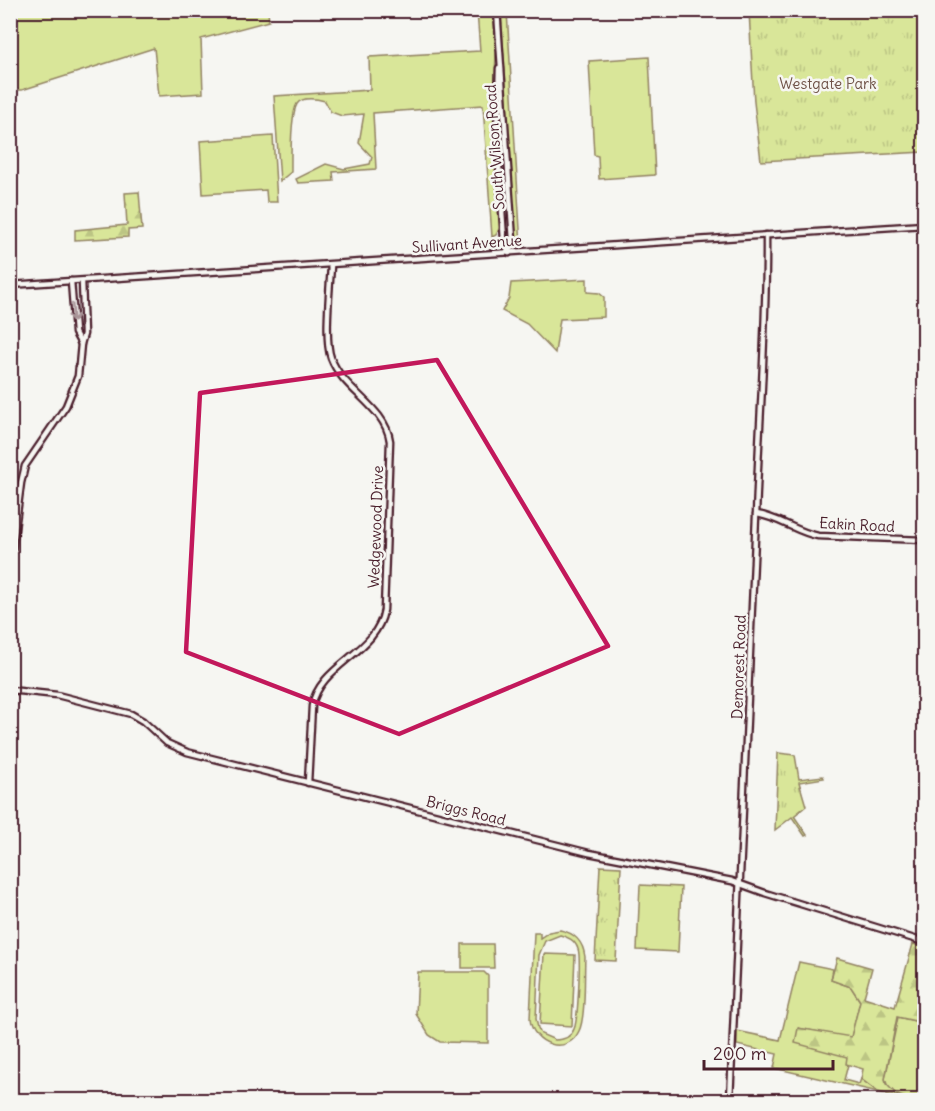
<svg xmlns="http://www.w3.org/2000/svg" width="935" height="1111" viewBox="0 0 935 1111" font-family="Delius,sans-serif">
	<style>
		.green { fill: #d9e699; stroke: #928262; stroke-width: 1.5; fill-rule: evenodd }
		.forest { fill: url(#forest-firs); stroke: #928262; stroke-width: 1.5 }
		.park { fill: url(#park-tufts); stroke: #928262; stroke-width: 1.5 }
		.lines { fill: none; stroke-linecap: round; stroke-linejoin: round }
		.secondary-casing { stroke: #4a1f2b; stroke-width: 9 }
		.secondary { stroke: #f6f6f2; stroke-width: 4.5 }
		.oneway { stroke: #a99598 }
		.marked { fill: none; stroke: #c2185b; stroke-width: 4.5; stroke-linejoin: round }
		.labels { text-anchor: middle; stroke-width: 5; stroke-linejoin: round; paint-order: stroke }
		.park-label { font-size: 15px; fill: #6e5146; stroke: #f6f6f2 }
		.street-label { font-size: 15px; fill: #4a1f2b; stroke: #f6f6f2 }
	</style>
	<defs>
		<pattern id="forest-firs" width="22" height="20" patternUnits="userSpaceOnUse" patternTransform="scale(1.5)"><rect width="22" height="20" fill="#d9e699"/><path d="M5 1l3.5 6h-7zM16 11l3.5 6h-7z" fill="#bcc584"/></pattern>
		<pattern id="park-tufts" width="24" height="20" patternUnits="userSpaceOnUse" patternTransform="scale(1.5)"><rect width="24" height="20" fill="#d9e699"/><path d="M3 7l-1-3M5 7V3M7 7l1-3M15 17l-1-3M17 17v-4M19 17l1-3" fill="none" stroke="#bcc584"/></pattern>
	</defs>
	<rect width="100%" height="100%" fill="#f6f6f2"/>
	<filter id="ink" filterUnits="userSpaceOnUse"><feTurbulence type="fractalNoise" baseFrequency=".0167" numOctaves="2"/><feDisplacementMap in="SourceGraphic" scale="12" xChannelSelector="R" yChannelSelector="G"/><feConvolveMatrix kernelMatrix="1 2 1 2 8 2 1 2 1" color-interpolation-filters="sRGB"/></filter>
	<g filter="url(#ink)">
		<!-- green -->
		<g class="green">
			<polygon points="268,11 269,21 201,39 203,93 159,96 154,48 22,90 12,90 11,11"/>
			<path d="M477,11h16l3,40 -3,85 7,91 -4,8 -4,2 -9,-132 -110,8 3,56 -43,3 1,9 -36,2 -2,-4 30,-15 18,5 26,-5 2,-7 -13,-14 5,-29 -22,2 -11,-4 -6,-11c-7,-2 -23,-5 -28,3 -7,12 -6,54 -6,68l-11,9 -6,-85 96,-6 -1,-33 111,-6z"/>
			<polygon points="501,11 507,11 521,246 516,240"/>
			<polygon points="649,57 655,175 599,179 598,156 594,155 589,61"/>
			<polygon points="273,136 277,202 267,202 266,190 203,194 200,141"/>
			<polygon points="587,279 587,292 599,293 604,297 604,317 560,319 555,353 527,324 502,311 509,298 511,283"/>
			<polygon points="640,885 681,887 678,952 637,950"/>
			<path d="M560,930c15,3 23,11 25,27 -1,17 1,60 -6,74 -12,26 -47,13 -49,-12l4,-86h6v5l9,-6zM560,935c8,2 15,5 18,14 3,8 0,72 -4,80 -3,8 -11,11 -19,11l-14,-6 -3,-6 -2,-9 3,-64 6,-14z"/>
			<polygon points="462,944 493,944 494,968 462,968"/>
			<polygon points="544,954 575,955 572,1026 540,1024"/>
			<polygon points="799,962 833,969 831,980 851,987 860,1001 851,1038 798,1028 848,1057 848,1065 844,1080 859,1084 861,1079 878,1092 774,1068 777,1054 737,1045 737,1031 780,1040"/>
			<polygon points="418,972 484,972 488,976 488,1043 440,1042 429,1035 416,1014"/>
			<path d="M898,1017l26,6v77c-15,0 -35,-4 -39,-21z"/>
		</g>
		<!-- forest -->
		<g class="forest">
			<polygon points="139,192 142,229 128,230 128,237 75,240 75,230 127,225 125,193"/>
			<polygon points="913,944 924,947 924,1023 897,1017 885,1079 886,1084 899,1097 878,1092 861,1079 863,1069 846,1064 847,1057 795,1043 798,1028 851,1037 860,1001 851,987 831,980 837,958 872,968 864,997 895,1007"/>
		</g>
		<!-- park -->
		<g class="park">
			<polygon points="749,11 924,11 924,152 761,161 754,102"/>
			<polygon points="778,753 795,755 799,779 823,776 824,778 799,782 806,806 794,816 807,835 805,836 792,817 775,830"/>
			<polygon points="600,866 621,867 616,961 595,960"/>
		</g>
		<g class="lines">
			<defs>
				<g id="secondary">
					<polyline points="497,10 513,240 509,253"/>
					<polyline points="499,68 497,137 504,240 509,253"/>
					<polyline points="71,281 75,333 81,344"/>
					<polyline points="10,285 924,225"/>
					<path d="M756,514c23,3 40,18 62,22l106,4"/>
					<polyline points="10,567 21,483 25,466 66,406 78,376 81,344 84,334 82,281"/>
					<polyline points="10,690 57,695 131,714 143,721 167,743 187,752 589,853 732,881 765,893 924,942"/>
					<path d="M308,783l4,-77c8,-42 65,-53 72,-96l6,-169c-5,-35 -47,-50 -59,-83 -7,-18 -1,-71 0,-93"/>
					<path d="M730,1100c10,-194 18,-389 26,-584 3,-93 11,-187 10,-281"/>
				</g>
			</defs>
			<!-- secondary casing -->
			<use href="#secondary" class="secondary-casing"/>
			<!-- secondary -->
			<use href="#secondary" class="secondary"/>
		</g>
		<!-- one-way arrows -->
		<defs><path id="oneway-shaft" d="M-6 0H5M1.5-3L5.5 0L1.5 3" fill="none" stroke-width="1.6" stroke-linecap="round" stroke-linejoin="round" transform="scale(1.5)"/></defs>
		<use class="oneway" href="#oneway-shaft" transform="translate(73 313) rotate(86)"/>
	</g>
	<!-- marked area -->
	<path class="marked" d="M437,360l171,286 -209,88 -213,-82 14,-259z"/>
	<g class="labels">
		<!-- park labels -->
		<g class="park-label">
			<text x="828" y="89">Westgate Park</text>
		</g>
		<!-- street labels -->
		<g class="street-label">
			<text transform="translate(495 147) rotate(-94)" y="5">South Wilson Road</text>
			<text transform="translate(467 244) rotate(-4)" y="5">Sullivant Avenue</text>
			<text transform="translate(857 525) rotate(3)" y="5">Eakin Road</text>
			<text transform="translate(376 527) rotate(-88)" y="5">Wedgewood Drive</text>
			<text transform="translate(739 667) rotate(-88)" y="5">Demorest Road</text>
			<text transform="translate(466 811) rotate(14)" y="5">Briggs Road</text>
		</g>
	</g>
	<!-- margin -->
	<rect width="935" height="1111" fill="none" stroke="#f6f6f2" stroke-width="36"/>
	<rect x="18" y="18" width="899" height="1075" fill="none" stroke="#4a1f2b" stroke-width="2" filter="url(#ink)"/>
	<!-- scale -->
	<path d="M704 1060v9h129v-9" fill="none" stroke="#4a1f2b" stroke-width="3"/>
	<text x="713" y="1060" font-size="18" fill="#4a1f2b" stroke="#f6f6f2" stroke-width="4.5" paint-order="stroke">200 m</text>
</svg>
